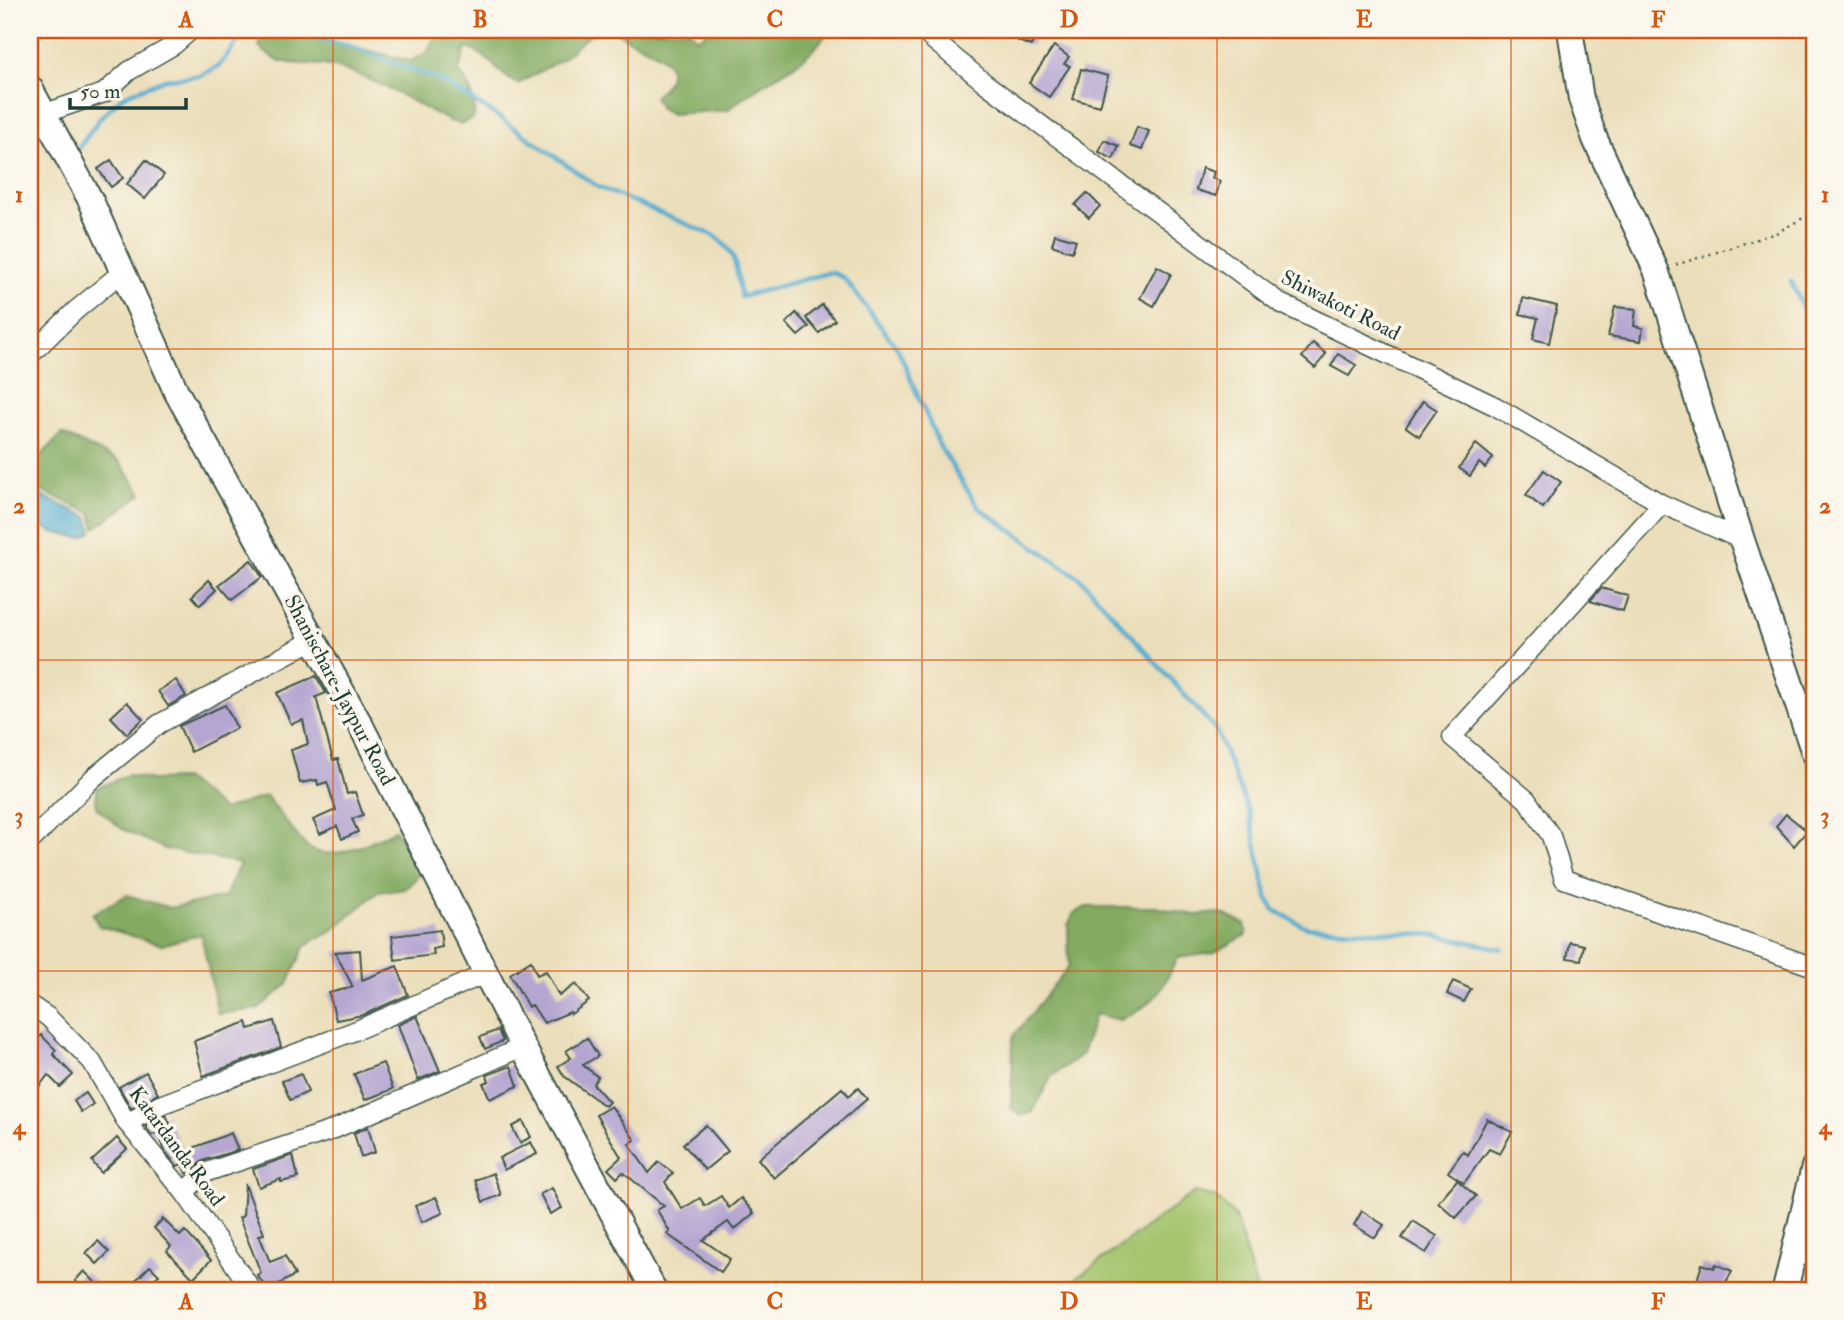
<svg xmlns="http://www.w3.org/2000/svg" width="1844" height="1320" viewBox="0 0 1844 1320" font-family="'IM FELL Double Pica',serif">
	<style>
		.green { fill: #a4c56e; stroke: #628151; stroke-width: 2 }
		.forest { fill: #83aa61; stroke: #51744a; stroke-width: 2 }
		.water { fill: #53acd0; stroke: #397482; stroke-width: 2 }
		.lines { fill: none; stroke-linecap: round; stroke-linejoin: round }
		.stream { stroke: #53acd0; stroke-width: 4.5 }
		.building { fill: #b5a6d1 }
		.street-casing { stroke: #3e5548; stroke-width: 21 }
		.secondary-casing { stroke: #3e5548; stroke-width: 28 }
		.path { stroke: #3e5548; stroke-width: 2.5; stroke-dasharray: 2 5; stroke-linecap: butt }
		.street { stroke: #fff; stroke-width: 18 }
		.secondary { stroke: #fff; stroke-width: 24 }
		.grid { fill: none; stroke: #d45610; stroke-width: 2; stroke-opacity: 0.55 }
		.labels { text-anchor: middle; stroke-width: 7; stroke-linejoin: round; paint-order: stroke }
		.street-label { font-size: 21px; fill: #1f3d34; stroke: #fbf7ec }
		.neatline { fill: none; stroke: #d45610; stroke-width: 2.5 }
		.grid-label { font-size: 23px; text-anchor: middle; font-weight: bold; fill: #d45610 }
	</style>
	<rect width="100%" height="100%" fill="#fbf7ec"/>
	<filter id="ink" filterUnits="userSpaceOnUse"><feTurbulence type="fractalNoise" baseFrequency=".0143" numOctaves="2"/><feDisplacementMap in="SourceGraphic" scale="14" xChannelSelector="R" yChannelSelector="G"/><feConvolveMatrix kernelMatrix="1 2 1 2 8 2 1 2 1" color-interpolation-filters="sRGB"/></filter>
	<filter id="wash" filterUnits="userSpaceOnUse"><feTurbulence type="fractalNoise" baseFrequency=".00686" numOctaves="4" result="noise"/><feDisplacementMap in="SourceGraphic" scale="28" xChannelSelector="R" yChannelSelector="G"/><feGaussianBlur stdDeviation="1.57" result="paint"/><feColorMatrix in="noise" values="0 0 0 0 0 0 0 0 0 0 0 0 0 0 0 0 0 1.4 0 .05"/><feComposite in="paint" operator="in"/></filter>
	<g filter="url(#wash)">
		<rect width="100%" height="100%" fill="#ebdeba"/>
		<!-- green -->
		<polygon class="green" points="1195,1192 1215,1197 1235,1216 1257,1290 1060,1290"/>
		<!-- forest -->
		<g class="forest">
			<path d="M263,30h51l16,11 81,20 17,-9 9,-22h252l8,8 6,-2 3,-6h123c-24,39 -70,50 -101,80l-56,4 -12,-6 -6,-11c45,-39 -15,-47 -39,-66l-25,3 -28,25 -44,25c-21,-9 -30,-32 -52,-36l-7,23c11,14 17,30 15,47l-12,6 -12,-3c-36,-17 -87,-51 -127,-56 -27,-3 -45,3 -64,-19z"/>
			<polygon points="62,434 119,461 142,494 95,528 91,513 30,486 30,467"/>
			<path d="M128,775l24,5 33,-1 38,31 43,-14c7,8 37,49 41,51 27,17 63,-5 88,-17l26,43 -16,16 -27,3 -50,42 -13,5 -11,9 -16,36 -30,25 -40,5 -17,-80 -39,11 -63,-19 -7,-12 35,-19 43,13 55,-11 15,-34 -75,-14 -43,-20 -26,-22 1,-19z"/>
			<path d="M1086,907h69l40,8 26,-2 24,11 2,11 -34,18 -36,5c-16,35 -21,45 -57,62l-25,-6 -13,40 -31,23 -18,35 -12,4 -10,-8 2,-71 56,-71 -1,-41 6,-12z"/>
		</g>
		<!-- water -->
		<polygon class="water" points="30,491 88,517 92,532 81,538 52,532 30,521"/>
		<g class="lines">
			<!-- stream -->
			<g class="stream">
				<path d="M279,30l71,16 91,35 52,32 105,74 117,49c25,20 20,33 26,61l90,-25 13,6 54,71 42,98 38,60 103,72 135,151 34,85 17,82 7,13 32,17 129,8 67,14"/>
				<polyline points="77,151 100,118 123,96 165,79 199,76 219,66 240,38 273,30"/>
				<polyline points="1791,281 1814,334"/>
			</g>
		</g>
		<g id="blocks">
			<!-- building -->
			<g class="building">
				<polygon points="1023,30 1038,30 1031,46 1018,41"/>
				<polygon points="1054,46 1069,57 1064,64 1070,66 1049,97 1029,83"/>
				<polygon points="1081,69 1108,76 1100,106 1073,99"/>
				<polygon points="1137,127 1149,131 1142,150 1130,146"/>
				<polygon points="1104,140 1119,146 1113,159 1099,152"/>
				<polygon points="111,160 123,178 111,187 98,169"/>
				<polygon points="146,160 164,175 145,199 127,184"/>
				<polygon points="1202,168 1214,172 1212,178 1220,181 1216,196 1196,190"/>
				<polygon points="1087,193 1100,206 1089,218 1075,205"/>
				<polygon points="1055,234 1076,240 1072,252 1052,245"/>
				<polygon points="1157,266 1171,274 1154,306 1140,298"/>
				<polygon points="1523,298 1557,306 1549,343 1533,339 1538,318 1520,314"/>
				<polygon points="822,305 835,320 819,333 806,318"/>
				<polygon points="1615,307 1636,309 1634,326 1643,328 1641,341 1608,336"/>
				<polygon points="796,313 809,327 798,336 786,323"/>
				<polygon points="1313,343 1326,354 1315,368 1302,357"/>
				<polygon points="1338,354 1356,365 1349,376 1331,366"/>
				<polygon points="1423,401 1437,410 1419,436 1406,427"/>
				<polygon points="1476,444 1493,458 1485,468 1479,463 1470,476 1459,468"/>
				<polygon points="1544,470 1561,482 1543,508 1526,495"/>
				<polygon points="251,560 262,577 232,600 219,585"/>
				<polygon points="209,580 217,589 200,605 192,596"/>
				<polygon points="1601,588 1628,596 1623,611 1590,601"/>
				<polygon points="316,676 326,693 316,697 333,760 338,759 347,794 355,792 363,815 352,819 358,832 342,839 337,826 320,834 313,820 336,810 327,782 318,785 317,780 300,783 291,750 308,744 303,720 291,724 277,693"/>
				<polygon points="176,680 186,696 168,706 158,691"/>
				<polygon points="127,702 143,719 127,734 111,717"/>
				<polygon points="225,705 237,728 191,752 179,726"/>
				<polygon points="1786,814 1807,831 1794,846 1776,826"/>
				<polygon points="440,930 442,947 433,949 434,955 395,960 392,936"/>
				<polygon points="1570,942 1584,945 1581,960 1567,958"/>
				<polygon points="360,950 362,980 397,966 408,995 363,1015 336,1020 329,993 353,987 335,952"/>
				<polygon points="531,961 537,975 546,971 559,996 576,984 589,1001 571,1014 570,1012 544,1023 532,1005 528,1007 510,974"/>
				<polygon points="1453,981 1471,989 1464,1002 1447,994"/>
				<polygon points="417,1016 440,1071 418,1080 398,1025"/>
				<polygon points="274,1021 281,1047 203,1076 194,1041 247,1022 249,1029"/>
				<polygon points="498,1030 503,1041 485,1049 480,1037"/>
				<polygon points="41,1035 56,1050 53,1054 73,1075 60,1087 48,1075 38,1088 30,1081 30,1047"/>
				<polygon points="587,1038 598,1056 583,1065 598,1077 593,1084 609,1102 605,1106 564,1076 558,1066 571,1058 566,1051"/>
				<polygon points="383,1063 393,1089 365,1100 354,1074"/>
				<polygon points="511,1066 518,1086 490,1099 483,1083 489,1081 487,1075"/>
				<polygon points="146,1072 158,1094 131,1108 119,1087"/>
				<polygon points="301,1074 308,1092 290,1100 282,1081"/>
				<polygon points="842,1088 849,1096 858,1088 867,1099 774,1178 758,1159"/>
				<polygon points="86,1093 93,1104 81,1112 74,1101"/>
				<polygon points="611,1106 635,1140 629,1144 649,1173 659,1162 673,1173 665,1182 682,1209 700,1198 705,1206 721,1196 729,1208 741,1198 754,1213 734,1230 728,1222 703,1240 730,1259 721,1272 667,1234 670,1232 657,1210 664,1206 623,1172 617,1178 608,1169 621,1157 596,1115"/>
				<polygon points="166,1115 183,1152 231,1133 238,1150 203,1161 186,1174 182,1164 177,1166 165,1151 158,1133 152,1135 145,1126"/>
				<polygon points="1487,1119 1512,1132 1500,1154 1489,1149 1464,1183 1448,1172 1463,1151 1468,1155"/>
				<polygon points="523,1121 531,1137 520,1143 512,1127"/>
				<polygon points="706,1125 728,1151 705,1170 683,1144"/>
				<polygon points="368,1127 375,1152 361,1157 354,1133"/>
				<polygon points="117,1138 127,1149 101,1173 92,1161"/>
				<polygon points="531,1142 537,1154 504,1170 499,1158"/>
				<polygon points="293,1155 298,1178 281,1182 281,1179 259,1187 253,1169"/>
				<polygon points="493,1173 501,1195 483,1202 475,1180"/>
				<polygon points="1457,1180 1476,1196 1456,1218 1438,1202"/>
				<polygon points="245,1184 264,1234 259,1235 270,1262 285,1256 295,1275 268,1290 257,1275 261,1273 239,1218 243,1216"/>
				<polygon points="552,1188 562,1208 550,1214 540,1194"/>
				<polygon points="436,1197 443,1213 422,1222 415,1206"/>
				<polygon points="1362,1211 1384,1225 1375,1238 1354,1225"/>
				<polygon points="163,1219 180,1236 185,1231 211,1260 193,1278 167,1251 171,1246 154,1228"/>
				<polygon points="1413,1221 1437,1236 1426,1253 1402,1238"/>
				<polygon points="98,1241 109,1252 97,1264 86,1253"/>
				<polygon points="1702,1264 1714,1268 1716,1264 1732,1271 1722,1290 1694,1290"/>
				<polygon points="150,1266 159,1275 142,1290 134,1282"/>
				<polygon points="84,1271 95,1282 86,1290 75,1281"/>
			</g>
		</g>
	</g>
	<g filter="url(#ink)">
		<use href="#blocks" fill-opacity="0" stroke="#3e5548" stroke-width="2"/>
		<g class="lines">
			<defs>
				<g id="street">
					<polyline points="921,30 985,83 1280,303 1495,406 1662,504 1742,540"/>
					<polyline points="43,114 104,93 129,71 174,45 191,30"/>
					<polyline points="30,355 75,311 122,272"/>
					<polyline points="1662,504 1452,737 1527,800 1551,836 1564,879 1814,967"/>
					<polyline points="30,842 93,778 159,724 315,639"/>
					<polyline points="30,1005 48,1017 92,1062 127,1123 184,1192 252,1290"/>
					<polyline points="127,1123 160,1105 357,1030 487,973"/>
					<polyline points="184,1192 207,1172 330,1131 523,1047"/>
					<polyline points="1794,1257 1814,1254"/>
				</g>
				<g id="secondary">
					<polyline points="1570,30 1581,99 1595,139 1656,270 1742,540 1814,753"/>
					<polyline points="30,88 91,201 176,391 360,724 523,1047 654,1290"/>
					<polyline points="1785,1290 1814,1167"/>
				</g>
			</defs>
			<!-- street casing -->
			<use href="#street" class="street-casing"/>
			<!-- secondary casing -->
			<use href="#secondary" class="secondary-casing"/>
			<!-- path -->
			<polyline class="path" points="1676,265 1776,233 1814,212"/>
			<!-- street -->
			<use href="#street" class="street"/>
			<!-- secondary -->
			<use href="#secondary" class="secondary"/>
		</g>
	</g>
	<!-- grid -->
	<path class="grid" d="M333,30v1260M628,30v1260M922,30v1260M1217,30v1260M1511,30v1260M30,349h1784M30,660h1784M30,971h1784"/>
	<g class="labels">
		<!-- street labels -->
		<g class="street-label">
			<text transform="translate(1341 305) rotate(27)" y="7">Shiwakoti Road</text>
			<text transform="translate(340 690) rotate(62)" y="7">Shanischare-Jaypur Road</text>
			<text transform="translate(177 1146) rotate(53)" y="7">Katardanda Road</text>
		</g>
	</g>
	<!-- margin -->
	<rect width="1844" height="1320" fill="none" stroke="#fbf7ec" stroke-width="77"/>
	<!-- scale -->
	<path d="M70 98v10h116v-10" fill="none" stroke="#1f3d34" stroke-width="3.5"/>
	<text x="80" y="98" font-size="21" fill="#1f3d34" stroke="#fbf7ec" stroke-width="5" paint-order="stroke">50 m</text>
	<rect x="38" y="38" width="1768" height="1244" class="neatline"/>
	<g class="grid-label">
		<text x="186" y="27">A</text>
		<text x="480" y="27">B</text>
		<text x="775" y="27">C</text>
		<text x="1069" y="27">D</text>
		<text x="1364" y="27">E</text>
		<text x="1658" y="27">F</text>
		<text x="19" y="202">1</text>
		<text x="1825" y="202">1</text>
		<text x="19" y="513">2</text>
		<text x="1825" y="513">2</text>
		<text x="19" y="823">3</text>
		<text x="1825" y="823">3</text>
		<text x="19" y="1134">4</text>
		<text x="1825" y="1134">4</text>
		<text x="186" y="1309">A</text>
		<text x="480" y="1309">B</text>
		<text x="775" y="1309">C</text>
		<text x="1069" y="1309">D</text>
		<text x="1364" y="1309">E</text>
		<text x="1658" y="1309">F</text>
	</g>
</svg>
